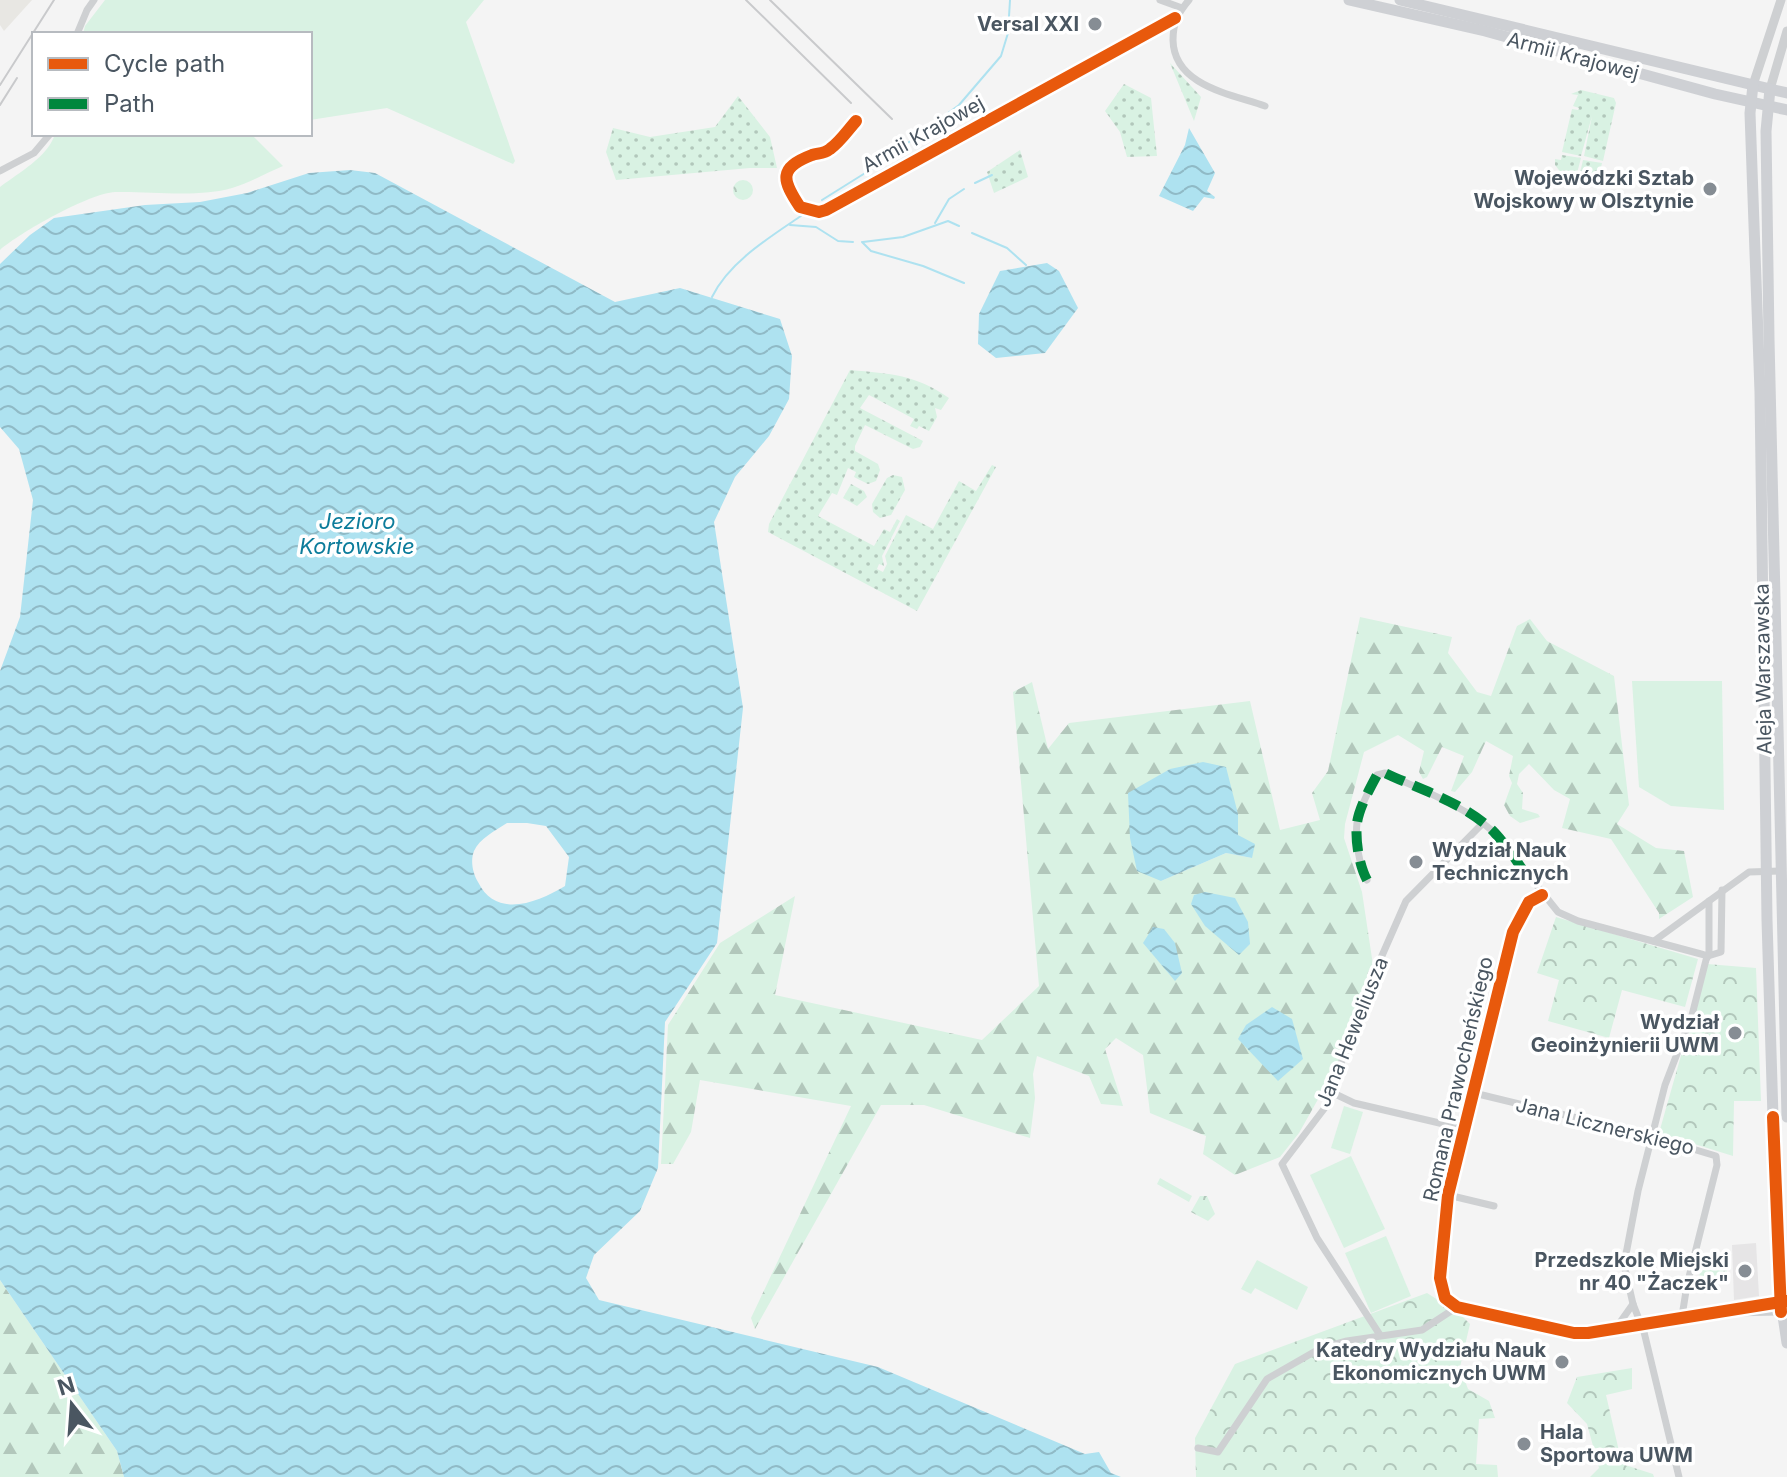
<svg xmlns="http://www.w3.org/2000/svg" width="1787" height="1477" viewBox="0 0 1787 1477" font-family="Inter,sans-serif">
	<style>
		.commercial { fill: #e8e7e3 }
		.education { fill: #e6e5e6 }
		.grass { fill: url(#grass-dots) }
		.forest { fill: url(#forest-firs); fill-rule: evenodd }
		.park { fill: url(#park-crowns) }
		.garden { fill: #d9f2e3 }
		.water { fill: url(#water-waves); fill-rule: evenodd }
		.lines { fill: none; stroke-linecap: round; stroke-linejoin: round }
		.stream { stroke: #aee2f0; stroke-width: 2 }
		.minor { stroke: #ced0d2; stroke-width: 7 }
		.tertiary { stroke: #ced0d2; stroke-width: 9 }
		.secondary { stroke: #ced0d4; stroke-width: 11 }
		.rail { stroke: #c9cacc; stroke-width: 2 }
		.quiet { stroke: #00873e; stroke-width: 10; stroke-dasharray: 20 10; stroke-linecap: butt }
		.cycleway-casing { stroke: #fff; stroke-width: 17 }
		.cycleway { stroke: #e8590c; stroke-width: 12 }
		.poi-dot { fill: #868d94; stroke: #fff; stroke-width: 3 }
		.labels { text-anchor: middle; stroke-width: 7; stroke-linejoin: round; paint-order: stroke }
		.poi-label { font-size: 20px; font-weight: bold; fill: #4a5661; stroke: #fff; text-anchor: end }
		.street-label { font-size: 20px; fill: #4a5661; stroke: #fff }
		.water-label { font-size: 22px; font-style: italic; fill: #0c7c9b; stroke: #fff }
	</style>
	<defs>
		<pattern id="grass-dots" width="8" height="8" patternUnits="userSpaceOnUse" patternTransform="scale(2)"><rect width="8" height="8" fill="#d9f2e3"/><path d="M2 2h.1M6 6h.1" fill="none" stroke="#b2c7bb" stroke-width="1.8" stroke-linecap="round"/></pattern>
		<pattern id="forest-firs" width="22" height="20" patternUnits="userSpaceOnUse" patternTransform="scale(2)"><rect width="22" height="20" fill="#d9f2e3"/><path d="M5 1l3.5 6h-7zM16 11l3.5 6h-7z" fill="#b2c7bb"/></pattern>
		<pattern id="park-crowns" width="20" height="18" patternUnits="userSpaceOnUse" patternTransform="scale(2)"><rect width="20" height="18" fill="#d9f2e3"/><path d="M2 6a3 3 0 1 1 6 0M12 15a3 3 0 1 1 6 0" fill="none" stroke="#b2c7bb"/></pattern>
		<pattern id="water-waves" width="16" height="10" patternUnits="userSpaceOnUse" patternTransform="scale(2)"><rect width="16" height="10" fill="#aee2f0"/><path d="M0 5q4-4 8 0t8 0" fill="none" stroke="#90bac6"/></pattern>
	</defs>
	<rect width="100%" height="100%" fill="#f4f4f4"/>
	<!-- commercial -->
	<polygon class="commercial" points="0,0 32,0 4,31 0,25"/>
	<!-- education -->
	<polygon class="education" points="1756,1243 1759,1296 1734,1300 1732,1245"/>
	<!-- grass -->
	<g class="grass">
		<polygon points="1166,46 1170,63 1201,97 1194,121 1170,63"/>
		<polygon points="1124,84 1151,98 1157,156 1127,157 1120,132 1105,111"/>
		<polygon points="1581,90 1614,98 1616,103 1603,161 1584,156 1592,116 1581,156 1562,152 1572,109 1578,110 1579,108 1573,106 1578,95 1571,94"/>
		<polygon points="738,96 770,137 777,168 750,168 616,180 606,152 613,128 650,137 715,127"/>
		<polygon points="1020,150 1028,177 994,193 987,172"/>
		<polygon points="1562,155 1581,158 1576,177 1562,174 1555,165 1555,159 1561,160"/>
		<polygon points="1583,160 1602,163 1599,176 1592,180 1579,177"/>
		<path d="M850,370c42,4 64,4 99,28l-8,12 -6,-2 2,9 -8,14 -10,-5 -2,3 -7,-3 4,-7 -45,-24 -9,13 63,33 -3,6 -7,2 -48,-24 -10,21v5l23,13 2,6 -4,11 -8,3 -14,-7 2,-5 -8,-4 -11,27 -5,-2 -14,23 56,30 10,-17 6,3 7,-13 3,2 -18,35 2,10 -5,-2 -2,5 6,3 4,-8 -2,-8 21,-41 27,14 26,-48 17,10 16,-26 4,2 -79,144 -149,-79 1,-8z"/>
		<polygon points="893,475 902,477 905,490 891,515 880,518 873,512 872,504 887,478"/>
		<polygon points="851,484 864,491 867,497 857,506 843,498"/>
	</g>
	<!-- forest -->
	<g class="forest">
		<path d="M1360,617l92,20 -4,16 29,39 14,4 26,-70 13,-7 17,22 67,35 15,129 -12,19 39,24 28,3 9,46 -34,22v-6l-48,-74 -49,-11 8,-29 -16,-9 -25,-26 -10,10 -2,10 6,9 -1,16 16,5 2,3 -20,6 -10,-7 -6,-11 8,-22 -3,-7 4,-20 -27,-15 -14,31 -17,20 -4,-1 13,-35 -22,-9 -15,30 -4,2 -4,-7 5,-21 -26,-16 -34,17 -19,72 -1,14 18,54 11,73 -24,66 -6,24 -44,78 -19,24 -45,18 -32,-21 3,-18 -56,-23 -7,-58 -27,-17 -11,11 18,57 -22,-2 -12,-28 -52,-20 -4,18 2,24 -5,40 -106,-33h-43l-126,224 -4,-11 100,-212 -151,-26 -9,52 -18,32h-12l7,-139 52,-82 75,-47 -20,99 207,45 57,-54 -26,-294 19,-10 16,67 21,-26 181,-22 30,129 40,-10 -8,-27 16,-22zM1170,769l68,45v21l14,23 -26,-5 -65,28 -10,-100z"/>
		<polygon points="0,1280 117,1451 124,1477 0,1477"/>
	</g>
	<!-- park -->
	<g class="park">
		<circle cx="743" cy="190" r="10"/>
		<polygon points="1556,917 1698,959 1685,1007 1622,990 1609,1038 1548,1021 1559,980 1537,973"/>
		<polygon points="1707,964 1756,968 1761,1101 1734,1101 1733,1156 1659,1133"/>
		<polygon points="1200,1196 1207,1196 1215,1214 1208,1221 1191,1212"/>
		<polygon points="1702,1254 1727,1255 1727,1274 1699,1279"/>
		<polygon points="1427,1293 1460,1314 1470,1324 1460,1367 1468,1389 1489,1401 1495,1418 1479,1419 1476,1464 1497,1465 1498,1477 1196,1477 1195,1438 1235,1364"/>
		<polygon points="1632,1368 1632,1389 1606,1395 1622,1464 1653,1474 1654,1477 1590,1477 1599,1468 1587,1424 1567,1403 1577,1377"/>
	</g>
	<!-- garden -->
	<g class="garden">
		<polygon points="105,0 484,0 466,22 515,161 513,164 387,108 310,120 310,34 83,34 85,26"/>
		<path d="M55,134h196l32,32c-17,7 -34,17 -51,22 -33,10 -84,3 -117,4 -25,1 -96,41 -115,58v-63c18,-14 48,-30 55,-53z"/>
		<polygon points="1632,681 1722,681 1724,810 1671,806 1639,787"/>
		<polygon points="1344,1106 1363,1112 1350,1154 1331,1148"/>
		<polygon points="1351,1156 1385,1229 1344,1248 1310,1175"/>
		<polygon points="1160,1178 1192,1196 1189,1202 1157,1184"/>
		<polygon points="1386,1236 1411,1296 1371,1313 1345,1253"/>
		<polygon points="1257,1260 1308,1287 1297,1310 1255,1288 1251,1294 1241,1289"/>
	</g>
	<!-- water -->
	<g class="water">
		<polygon points="1189,128 1215,173 1207,191 1215,197 1214,199 1204,197 1193,211 1159,196 1185,145"/>
		<path d="M350,170l25,3 240,129 65,-14 100,31 12,37 -3,43 -20,37 -34,41 -21,45 29,186 -26,235 -52,79 -7,146 -18,43 -46,44 -8,23 13,22 279,67 207,87 14,-2 12,21 10,4h-997l-7,-26 -117,-171v-609l20,-54 13,-117 -14,-51 -19,-22v-163l30,-29 24,-17 91,-13 55,-3 47,-9 62,-20zM507,823h20l19,3 23,31 -4,29c-28,17 -69,33 -87,-4 -5,-8 -8,-21 -4,-31 5,-12 22,-21 33,-28z"/>
		<polygon points="1047,263 1059,271 1078,308 1045,353 996,358 978,344 979,314 1000,271"/>
		<polygon points="1203,762 1226,767 1238,814 1238,835 1255,844 1252,858 1226,853 1161,881 1137,871 1130,838 1128,793 1170,769"/>
		<polygon points="1205,892 1235,898 1248,922 1250,944 1239,955 1205,926 1191,904 1194,895"/>
		<polygon points="1153,927 1164,929 1175,943 1182,973 1175,981 1143,943"/>
		<polygon points="1272,1007 1292,1019 1303,1059 1278,1081 1238,1039 1246,1025"/>
	</g>
	<g class="lines">
		<!-- stream -->
		<g class="stream">
			<polyline points="975,183 992,175"/>
			<polyline points="822,200 878,165 959,105 1001,56 1008,33 1010,0"/>
			<polyline points="935,223 949,199 964,189"/>
			<polyline points="790,225 816,227 838,241 853,242"/>
			<polyline points="972,233 1007,248 1026,265"/>
			<polyline points="862,242 871,251 923,266 964,283"/>
			<polyline points="863,242 903,237 948,221 959,226"/>
			<path d="M712,297c17,-35 58,-60 89,-81"/>
		</g>
		<!-- minor -->
		<g class="minor">
			<polyline points="1160,0 1182,8"/>
			<path d="M1189,0c-11,13 -16,23 -16,40 1,46 58,54 92,66"/>
			<polyline points="77,34 87,10 94,0"/>
			<path d="M856,121c-8,9 -16,21 -26,28 -6,5 -12,4 -18,6 -34,13 -30,25 -12,52l19,5 7,-2 349,-192"/>
			<polyline points="0,171 34,153 50,134"/>
			<path d="M1367,880c-8,-15 -12,-40 -10,-57 2,-15 13,-35 20,-48l8,-2c38,18 78,32 110,60l63,79 20,9 123,33 7,2 1,-4v-51l40,-29 32,-1"/>
			<polyline points="1542,895 1529,902 1513,932 1448,1195 1440,1278 1445,1298 1457,1307 1560,1332 1588,1333 1780,1301"/>
			<polyline points="1654,941 1709,901"/>
			<polyline points="1331,1092 1354,1103 1465,1129"/>
			<polyline points="1474,1093 1643,1134 1716,1156 1717,1165 1687,1285 1682,1316"/>
			<polyline points="1448,1195 1494,1206"/>
			<polyline points="1731,1313 1781,1312"/>
			<polyline points="1616,1328 1633,1304"/>
			<polyline points="1380,1335 1317,1238 1282,1164 1324,1109 1377,967 1406,901 1483,823"/>
			<polyline points="1198,1448 1218,1452 1267,1379 1321,1348 1347,1341 1422,1330 1457,1307"/>
			<polyline points="1679,1477 1644,1332 1633,1304 1625,1269 1626,1254 1638,1191 1665,1085 1692,1015 1706,960 1708,956 1721,952 1722,890"/>
		</g>
		<!-- tertiary -->
		<g class="tertiary">
			<polyline points="1753,85 1781,0"/>
			<polyline points="1770,89 1787,31"/>
		</g>
		<!-- secondary -->
		<g class="secondary">
			<polyline points="1349,0 1485,31 1715,94 1787,110"/>
			<polyline points="1400,0 1787,93"/>
			<polyline points="1753,85 1750,113 1760,392 1767,920 1773,1117 1777,1275 1787,1343"/>
			<polyline points="1770,89 1766,131 1769,339 1787,1117"/>
		</g>
		<!-- rail -->
		<g class="rail">
			<polyline points="746,0 851,103"/>
			<polyline points="770,0 892,119"/>
			<polyline points="0,85 54,0"/>
			<polyline points="0,105 17,78"/>
		</g>
		<!-- quiet -->
		<path class="quiet" d="M1367,880c-8,-15 -12,-40 -10,-57 2,-15 13,-35 20,-48l8,-2c36,17 80,30 109,59 11,12 21,26 30,40"/>
		<defs>
			<g id="cycleway">
				<path d="M856,121c-8,9 -16,21 -26,28 -6,5 -12,4 -18,6 -34,13 -30,25 -12,52l19,5 7,-2 349,-192"/>
				<polyline points="1542,895 1529,902 1513,932 1448,1195 1440,1278 1445,1298 1457,1307 1574,1333 1588,1333 1787,1301"/>
				<polyline points="1773,1117 1781,1312"/>
			</g>
		</defs>
		<!-- cycleway casing -->
		<use href="#cycleway" class="cycleway-casing"/>
		<!-- cycleway -->
		<use href="#cycleway" class="cycleway"/>
	</g>
	<!-- markers -->
	<g class="poi-dot">
		<circle cx="1095" cy="24" r="8"/>
		<circle cx="1710" cy="189" r="8"/>
		<circle cx="1416" cy="862" r="8"/>
		<circle cx="1735" cy="1033" r="8"/>
		<circle cx="1745" cy="1271" r="8"/>
		<circle cx="1562" cy="1362" r="8"/>
		<circle cx="1524" cy="1444" r="8"/>
	</g>
	<g class="labels">
		<!-- poi labels -->
		<g class="poi-label">
			<text x="1079" y="31">Versal XXI</text>
			<text x="1694" y="185">Wojewódzki Sztab<tspan x="1694" dy="23">Wojskowy w Olsztynie</tspan></text>
			<text x="1432" y="857" text-anchor="start">Wydział Nauk<tspan x="1432" dy="23">Technicznych</tspan></text>
			<text x="1719" y="1029">Wydział<tspan x="1719" dy="23">Geoinżynierii UWM</tspan></text>
			<text x="1729" y="1267">Przedszkole Miejski<tspan x="1729" dy="23">nr 40 "Żaczek"</tspan></text>
			<text x="1546" y="1357">Katedry Wydziału Nauk<tspan x="1546" dy="23">Ekonomicznych UWM</tspan></text>
			<text x="1540" y="1439" text-anchor="start">Hala<tspan x="1540" dy="23">Sportowa UWM</tspan></text>
		</g>
		<!-- street labels -->
		<g class="street-label">
			<text transform="translate(1573 56) rotate(15)" y="7">Armii Krajowej</text>
			<text transform="translate(923 134) rotate(-29)" y="7">Armii Krajowej</text>
			<text transform="translate(1763 669) rotate(-91)" y="7">Aleja Warszawska</text>
			<text transform="translate(1352 1032) rotate(-68)" y="7">Jana Heweliusza</text>
			<text transform="translate(1458 1079) rotate(-77)" y="7">Romana Prawocheńskiego</text>
			<text transform="translate(1605 1126) rotate(14)" y="7">Jana Licznerskiego</text>
		</g>
		<!-- water labels -->
		<g class="water-label">
			<text x="357" y="529">Jezioro<tspan x="357" dy="25">Kortowskie</tspan></text>
		</g>
	</g>
	<!-- legend -->
	<rect x="32" y="32" width="280" height="104" fill="#ffffff" stroke="#b7bbc0" stroke-width="2"/>
	<rect x="48" y="58" width="40" height="12" fill="#e8590c" stroke="#b7bbc0" stroke-width="2"/>
	<text x="104" y="72" font-size="24" fill="#4a5661">Cycle path</text>
	<rect x="48" y="98" width="40" height="12" fill="#00873e" stroke="#b7bbc0" stroke-width="2"/>
	<text x="104" y="112" font-size="24" fill="#4a5661">Path</text>
	<!-- north arrow -->
	<g transform="translate(72 1405) rotate(343)" stroke="#ffffff" stroke-width="6" paint-order="stroke">
	<path d="M0-6L14 30L0 20L-14 30Z" fill="#4a5661"/>
	<text y="-12" font-size="22" font-weight="bold" text-anchor="middle" fill="#4a5661">N</text>
	</g>
</svg>
